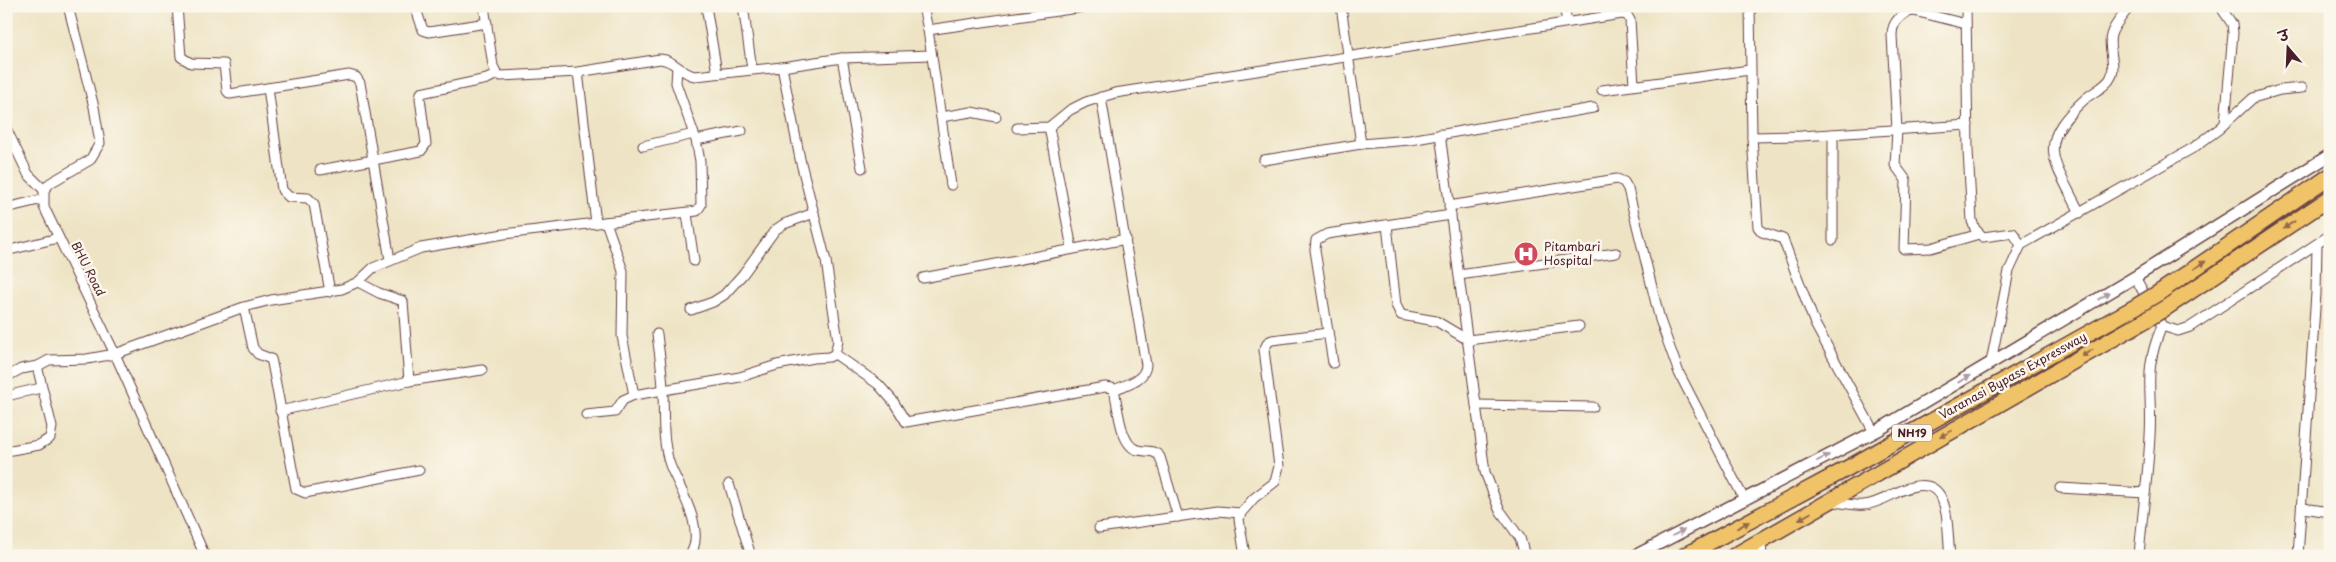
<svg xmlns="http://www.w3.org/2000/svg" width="2336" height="562" viewBox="0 0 2336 562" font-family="'Playpen Sans','Playpen Sans Deva',sans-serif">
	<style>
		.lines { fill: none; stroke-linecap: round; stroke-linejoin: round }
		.minor-casing { stroke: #633d42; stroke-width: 11 }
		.tertiary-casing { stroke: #633d42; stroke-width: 14 }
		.trunk-casing { stroke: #633d42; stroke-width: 18 }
		.minor { stroke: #fff; stroke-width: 9 }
		.tertiary { stroke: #fff; stroke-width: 11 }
		.trunk { stroke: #f0c369; stroke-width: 15 }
		.trunk-bridge-casing { stroke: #633d42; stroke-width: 18; stroke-linecap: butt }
		.trunk-bridge { stroke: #f0c369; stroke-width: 15 }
		.oneway { fill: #956947 }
		.oneway2 { fill: #ae9aa0 }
		.labels { text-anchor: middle; stroke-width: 5; stroke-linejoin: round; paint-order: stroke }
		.shield { fill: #fbf7ec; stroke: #7f6065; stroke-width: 1 }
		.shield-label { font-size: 11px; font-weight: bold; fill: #4a1f2b }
		.poi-label { font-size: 12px; fill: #4a1f2b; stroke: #fbf7ec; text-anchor: start }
		.street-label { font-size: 12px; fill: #4a1f2b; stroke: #fbf7ec }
	</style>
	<rect width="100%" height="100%" fill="#fbf7ec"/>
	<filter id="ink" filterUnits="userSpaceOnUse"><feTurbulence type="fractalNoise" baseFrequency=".02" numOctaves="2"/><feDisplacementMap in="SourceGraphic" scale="10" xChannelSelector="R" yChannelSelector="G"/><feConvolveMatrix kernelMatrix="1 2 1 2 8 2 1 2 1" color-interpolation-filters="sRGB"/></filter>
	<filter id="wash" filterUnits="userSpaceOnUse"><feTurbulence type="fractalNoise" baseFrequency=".0096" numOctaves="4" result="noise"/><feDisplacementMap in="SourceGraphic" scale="20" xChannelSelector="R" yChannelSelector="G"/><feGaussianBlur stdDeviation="1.12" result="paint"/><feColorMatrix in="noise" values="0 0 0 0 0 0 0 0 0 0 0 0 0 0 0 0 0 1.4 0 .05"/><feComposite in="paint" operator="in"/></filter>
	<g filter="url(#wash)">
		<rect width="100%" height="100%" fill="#eee4c5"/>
	</g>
	<g filter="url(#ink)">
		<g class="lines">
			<defs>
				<g id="minor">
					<polyline points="68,6 94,107 100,143 90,160 50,183 44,190 44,207 115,354 205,556"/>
					<polyline points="177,6 181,57 191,63 224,64 227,91 230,94 349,75 356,77 360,83 390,260"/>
					<polyline points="415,6 423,30 429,32 487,23"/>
					<path d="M484,6l9,60 4,8 4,2 77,-4 82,-13c15,1 21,15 35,17l87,-9 18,92 26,102 12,80 -3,13 -6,3 -15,1 -37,7 -37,12 -106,18 -11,5 -8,12 -29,3"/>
					<polyline points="706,6 717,73"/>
					<polyline points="743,6 752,69"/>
					<polyline points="923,6 928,30 1091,6"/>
					<polyline points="1341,6 1361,144 1410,140 1593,108"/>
					<polyline points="1564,6 1567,22"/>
					<polyline points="1750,6 1752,137 1801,136 1968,125"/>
					<polyline points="1966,6 1968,151 1972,221 1975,229 1983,237 2013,233 2021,245 2009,271 1991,362"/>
					<polyline points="2222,9 2232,24 2233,33 2225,123"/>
					<path d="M1966,24l-52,-13c-12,1 -22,11 -22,24l5,95 -2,35 11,15 -2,69 27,-1 48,-14"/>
					<polyline points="928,30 951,185"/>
					<polyline points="842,58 862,168"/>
					<polyline points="782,67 842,58 931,55"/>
					<polyline points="578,72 596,223"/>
					<polyline points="268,88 282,190 289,197 308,198 314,204 330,292"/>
					<polyline points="1602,90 1750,70"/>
					<path d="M1101,97l45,268c-1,16 -20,19 -32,25"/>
					<polyline points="941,117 971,112 996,117"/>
					<polyline points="1049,127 1072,249"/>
					<polyline points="6,128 28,174 44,190"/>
					<polyline points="1017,128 1049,127 1070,110 1086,102 1115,93 1622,14 1627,15 1630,20 1634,85"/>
					<polyline points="1440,134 1485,472 1499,509 1520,538 1525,556"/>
					<polyline points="1833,134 1833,240"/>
					<polyline points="1752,137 1758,227 1762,232 1783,239 1815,324 1874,432"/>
					<polyline points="696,140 742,131"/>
					<polyline points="643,146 694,134"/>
					<polyline points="1264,160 1361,144"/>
					<polyline points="320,170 421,151 426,144 420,98 421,93 487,79 497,74"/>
					<polyline points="1449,206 1617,179 1624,182 1628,189 1660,320 1679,373 1744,499"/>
					<polyline points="6,208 43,199"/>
					<path d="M2080,213c-26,-53 -46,-68 5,-114 8,-7 22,-13 26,-22 6,-12 -4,-29 0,-42 3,-11 13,-20 19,-29"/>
					<polyline points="687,214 694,261"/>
					<polyline points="606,222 623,271 622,336 634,395"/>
					<polyline points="1387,225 1396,305 1401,315 1436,321 1468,340 1579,326"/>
					<polyline points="2021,245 2193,148 2219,129 2253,98 2280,90 2302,88"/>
					<polyline points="6,251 58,238"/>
					<polyline points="1459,275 1616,253"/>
					<polyline points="2135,277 2162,326 2178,331 2190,327 2330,235"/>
					<polyline points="923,278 1126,239"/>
					<polyline points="358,282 379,293 403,301 409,381"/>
					<polyline points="244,307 253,348 258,354 271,359 272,363 296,489 305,493 419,470"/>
					<polyline points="691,310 713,302 724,295 743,274 775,230 784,224 814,213"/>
					<path d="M657,334c2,19 6,39 6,58 1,24 -1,50 7,73 9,23 38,67 19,91"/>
					<path d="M835,354l43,30 15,17 13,21 199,-35 7,1 3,6c3,15 6,53 23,56 8,2 16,-1 22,7l18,60"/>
					<polyline points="1333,363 1315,250 1316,240 1327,234 1451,215"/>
					<polyline points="6,377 21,369 38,366"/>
					<polyline points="6,396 41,388"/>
					<polyline points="1476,405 1593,407"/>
					<polyline points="280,411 409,381 482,370"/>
					<polyline points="6,451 39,445 50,438 52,427 38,370 38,366 49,360 87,359 115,354 244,307 271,300 342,289 358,282 373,268 421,248 504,234 697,211 701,205 700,161 696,140 676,83 677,67"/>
					<polyline points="729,484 751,556"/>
					<polyline points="2060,488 2145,493"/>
					<path d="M1830,501c11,2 23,5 34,4 12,-1 25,-9 36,-14 52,-23 46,30 50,65"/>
					<polyline points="2303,508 2330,512"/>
					<polyline points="1099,528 1218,511 1241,513"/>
					<polyline points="1761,541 1762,556"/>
					<polyline points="1245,556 1239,519 1241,513 1254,498 1275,482 1279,466 1264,350 1268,342 1272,340 1328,333"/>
					<path d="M2139,556c3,-40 9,-80 11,-120 3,-45 -8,-64 12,-110"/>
					<polyline points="2298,556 2316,293 2317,245"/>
				</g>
				<polyline id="tertiary" points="1635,556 1880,429 2135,277 2330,155"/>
				<g id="trunk">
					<polyline points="2160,292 2330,176"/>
					<polyline points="2167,307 2330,198"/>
					<polyline points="1684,556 1839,473 2137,306"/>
					<polyline points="1734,556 2144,321"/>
				</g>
			</defs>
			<!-- minor casing -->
			<use href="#minor" class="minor-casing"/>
			<!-- tertiary casing -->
			<use href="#tertiary" class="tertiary-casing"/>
			<!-- trunk casing -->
			<use href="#trunk" class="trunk-casing"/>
			<!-- minor -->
			<use href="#minor" class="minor"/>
			<!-- tertiary -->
			<use href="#tertiary" class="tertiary"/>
			<!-- trunk -->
			<use href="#trunk" class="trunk"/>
			<defs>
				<g id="trunk-bridge">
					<polyline points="2137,306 2160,292"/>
					<polyline points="2144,321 2167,307"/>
				</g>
			</defs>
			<!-- trunk-bridge casing -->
			<use href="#trunk-bridge" class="trunk-bridge-casing"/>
			<!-- trunk-bridge -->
			<use href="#trunk-bridge" class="trunk-bridge"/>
		</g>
		<!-- one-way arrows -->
		<defs><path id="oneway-solid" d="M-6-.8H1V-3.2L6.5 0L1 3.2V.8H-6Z" transform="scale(1.25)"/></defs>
		<g class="oneway">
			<use href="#oneway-solid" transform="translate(2289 225) rotate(146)"/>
			<use href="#oneway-solid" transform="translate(2200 265) rotate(-34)"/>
			<use href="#oneway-solid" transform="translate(2087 353) rotate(150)"/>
			<use href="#oneway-solid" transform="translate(1946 434) rotate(150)"/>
			<use href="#oneway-solid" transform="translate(1805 516) rotate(150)"/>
			<use href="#oneway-solid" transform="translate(1743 525) rotate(-28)"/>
		</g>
		<g class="oneway2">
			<use href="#oneway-solid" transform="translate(2104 296) rotate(-31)"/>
			<use href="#oneway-solid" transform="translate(1964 379) rotate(-31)"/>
			<use href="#oneway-solid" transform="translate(1823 458) rotate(-27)"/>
			<use href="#oneway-solid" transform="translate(1678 533) rotate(-27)"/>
		</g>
	</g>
	<!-- icons -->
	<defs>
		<symbol id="hospital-disc" viewBox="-11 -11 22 22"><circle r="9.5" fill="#d1495b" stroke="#fbf7ec"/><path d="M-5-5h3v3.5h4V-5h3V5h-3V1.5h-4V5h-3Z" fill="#fff"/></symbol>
	</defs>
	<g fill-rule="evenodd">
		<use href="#hospital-disc" x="1512" y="240" width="28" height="28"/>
	</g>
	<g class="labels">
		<!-- shield labels -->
		<rect class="shield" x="1892" y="424.5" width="40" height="17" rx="4"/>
		<g class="shield-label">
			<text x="1912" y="437">NH19</text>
		</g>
		<!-- poi labels -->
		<g class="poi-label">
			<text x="1544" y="251">Pitambari<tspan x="1544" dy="14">Hospital</tspan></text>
		</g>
		<!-- street labels -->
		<g class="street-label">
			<text transform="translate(88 269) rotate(63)" y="4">BHU Road</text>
			<text transform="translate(2013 376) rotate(-29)" y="4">Varanasi Bypass Expressway</text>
		</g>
	</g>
	<!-- margin -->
	<rect width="2336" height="562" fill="none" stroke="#fbf7ec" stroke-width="25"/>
	<!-- north arrow -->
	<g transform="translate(2288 48) rotate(341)" stroke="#fbf7ec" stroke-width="4" paint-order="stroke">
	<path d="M0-4L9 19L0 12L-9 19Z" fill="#4a1f2b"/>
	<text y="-8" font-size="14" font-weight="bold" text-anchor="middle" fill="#4a1f2b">उ</text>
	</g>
</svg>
